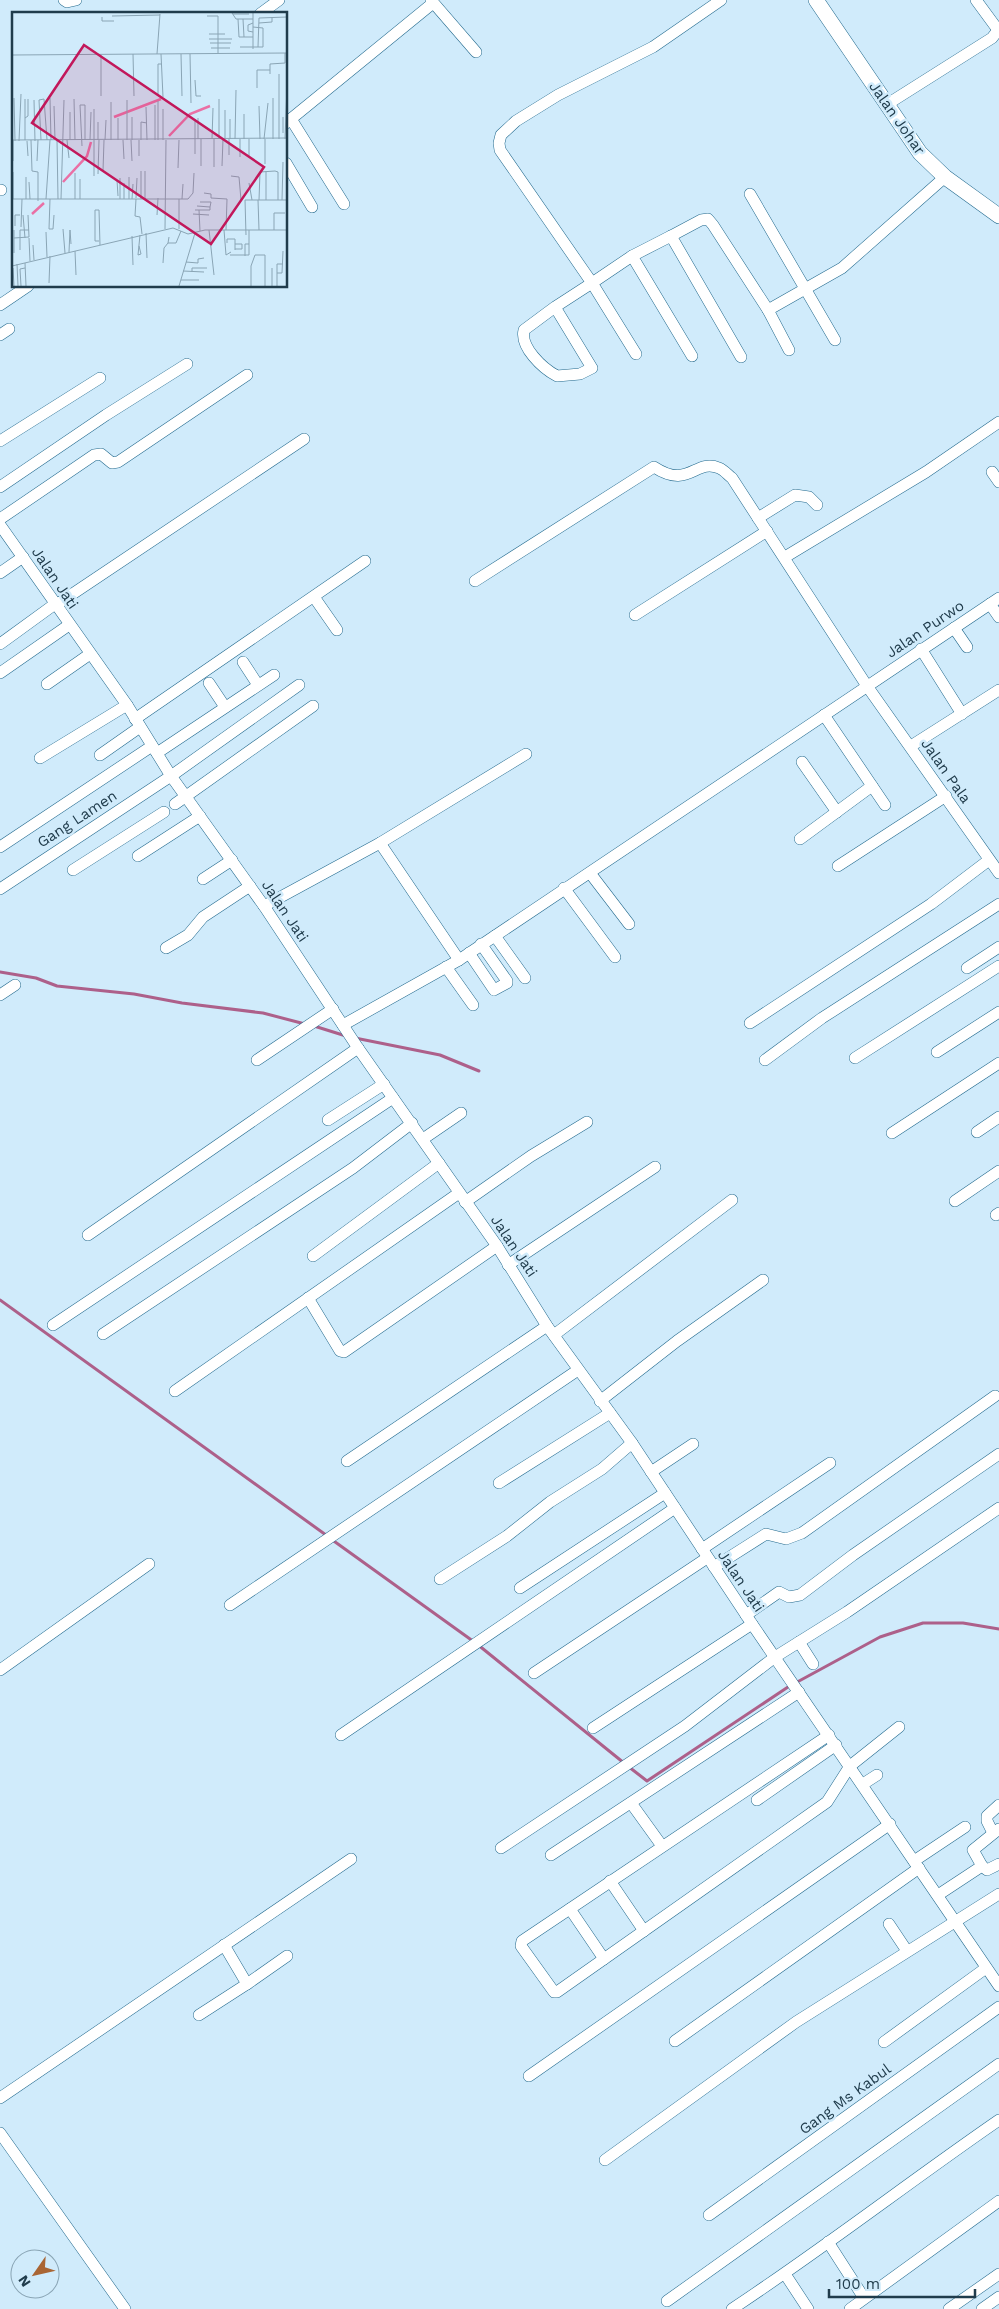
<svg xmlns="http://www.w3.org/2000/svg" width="999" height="2309" viewBox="0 0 999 2309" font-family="'Work Sans',sans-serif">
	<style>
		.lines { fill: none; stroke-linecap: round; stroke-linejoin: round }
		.stream { stroke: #ad608a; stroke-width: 3 }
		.minor-casing { stroke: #236a8e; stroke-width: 12 }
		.tertiary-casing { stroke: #236a8e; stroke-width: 16 }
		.minor { stroke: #fff; stroke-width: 11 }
		.tertiary { stroke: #fff; stroke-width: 15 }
		.labels { text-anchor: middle; stroke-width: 5; stroke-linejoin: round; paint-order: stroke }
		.street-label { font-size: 15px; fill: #203c4c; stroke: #d0ebfb }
		.inset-river { fill: none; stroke: #ea70a5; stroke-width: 2.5 }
		.inset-road { fill: none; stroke: #8aa5b5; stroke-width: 1 }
		.view { fill: #c2185b; fill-opacity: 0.15; stroke: #c2185b; stroke-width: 2.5 }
		.inset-edge { fill: none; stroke: #203c4c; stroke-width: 2.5 }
	</style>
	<rect width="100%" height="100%" fill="#d0ebfb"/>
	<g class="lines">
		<!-- stream -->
		<g class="stream">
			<polyline points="0,972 36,978 57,986 134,994 182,1003 263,1013 305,1024"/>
			<polyline points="314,1026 346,1036"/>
			<polyline points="355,1038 440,1055 479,1071"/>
			<polyline points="0,1300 326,1535"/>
			<polyline points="331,1539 477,1644 624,1763"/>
			<polyline points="629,1767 647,1781 788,1687 880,1637 923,1623 963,1623 999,1629"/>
		</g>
		<defs>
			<g id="minor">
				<polyline points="64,0 67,2 76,0"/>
				<polyline points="431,0 476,52"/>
				<polyline points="976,0 998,30"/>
				<polyline points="260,14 279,0"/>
				<polyline points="886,105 992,38 999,29"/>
				<polyline points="291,119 344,204"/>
				<polyline points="286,123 433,3"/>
				<polyline points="286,163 312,207"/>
				<polyline points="0,190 1,190"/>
				<polyline points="750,194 835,340"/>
				<polyline points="671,236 632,256 692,356"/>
				<polyline points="632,256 592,283 636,354"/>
				<polyline points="0,305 28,286"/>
				<path d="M555,307l-31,23c-4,17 18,38 33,46l23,-2 12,-6 -37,-61 37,-24 -92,-133 -1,-7 2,-8 15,-14 42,-26 95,-48 68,-47"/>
				<polyline points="768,310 842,268 945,177"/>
				<polyline points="0,335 9,329"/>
				<polyline points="741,357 671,236 701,220 708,219 713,225 768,310 789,350"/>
				<polyline points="0,441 100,378"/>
				<polyline points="992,472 999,482"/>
				<polyline points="0,487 106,415 187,364"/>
				<polyline points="758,518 795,495 809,497 817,505"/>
				<polyline points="0,519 94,455 101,454 112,463 118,462 247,375"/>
				<polyline points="0,525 127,705 171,776 264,906 358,1048 497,1246 547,1326 632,1443 752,1624 999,1986"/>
				<polyline points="785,557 926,472 999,422"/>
				<polyline points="0,573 23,557"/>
				<path d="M475,581l179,-114c35,23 41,-9 65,1 5,2 9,7 13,10l135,208 132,187"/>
				<polyline points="314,597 337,630"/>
				<polyline points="990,604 999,617"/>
				<polyline points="56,605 304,439"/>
				<polyline points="635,615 767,531"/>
				<polyline points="954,628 967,647"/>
				<polyline points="0,644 55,604"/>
				<polyline points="921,649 962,714"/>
				<polyline points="243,662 258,685"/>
				<polyline points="0,673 69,625"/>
				<polyline points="209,683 225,707"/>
				<polyline points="47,684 90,654"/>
				<polyline points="824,715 885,805"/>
				<polyline points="135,719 365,561"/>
				<polyline points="911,746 999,690"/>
				<polyline points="157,753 274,675"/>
				<polyline points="100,755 140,727"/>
				<polyline points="40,758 127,705"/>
				<polyline points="802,762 837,812"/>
				<polyline points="175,804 313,706"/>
				<polyline points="800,839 872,786"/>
				<polyline points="380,843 459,960"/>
				<polyline points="0,847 152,746"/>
				<polyline points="138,856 200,816"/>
				<polyline points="838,866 946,796"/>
				<polyline points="73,870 164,812"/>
				<polyline points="590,873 629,924"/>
				<polyline points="203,879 232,860"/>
				<polyline points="564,888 615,957"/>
				<polyline points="0,889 171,776 299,685"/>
				<polyline points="264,906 380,843 526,754"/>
				<polyline points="495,936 525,978"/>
				<polyline points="166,948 188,935 203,917 250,886"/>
				<polyline points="469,953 494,990 507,983 507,981 481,944"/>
				<polyline points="446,967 473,1005"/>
				<polyline points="967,968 999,947"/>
				<polyline points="0,995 15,985"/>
				<polyline points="750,1023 931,904 989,860"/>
				<polyline points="343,1025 459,960 999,598"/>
				<polyline points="937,1052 999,1012"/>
				<polyline points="855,1058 999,966"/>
				<polyline points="257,1060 333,1009"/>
				<polyline points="765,1060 822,1018 999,904"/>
				<polyline points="328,1120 384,1084"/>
				<polyline points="977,1132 999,1117"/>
				<polyline points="892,1133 999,1063"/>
				<polyline points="423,1139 461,1113"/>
				<polyline points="955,1201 999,1171"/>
				<polyline points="465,1202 531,1156 587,1122"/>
				<polyline points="996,1215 999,1213"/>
				<polyline points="88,1235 358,1048"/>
				<polyline points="313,1256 439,1163"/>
				<polyline points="508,1265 655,1167"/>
				<polyline points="308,1298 340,1351 344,1352 497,1246"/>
				<polyline points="53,1325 393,1098"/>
				<polyline points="103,1334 353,1168 412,1123"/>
				<polyline points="554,1335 732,1200"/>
				<polyline points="175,1391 459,1193"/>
				<polyline points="600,1401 677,1341 763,1280"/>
				<polyline points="347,1461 547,1326"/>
				<polyline points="651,1472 693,1444"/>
				<polyline points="499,1483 610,1413"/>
				<polyline points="702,1549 830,1463"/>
				<polyline points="714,1567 766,1534 786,1539 802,1533 995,1396"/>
				<polyline points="440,1579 507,1536 550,1502 602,1469 632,1443"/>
				<polyline points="520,1588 665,1493"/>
				<polyline points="230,1605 578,1370"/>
				<polyline points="746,1615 779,1592 789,1597 800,1595 853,1555 999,1454"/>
				<polyline points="799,1642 813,1664"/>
				<polyline points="0,1670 149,1564"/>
				<polyline points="534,1673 707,1558"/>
				<polyline points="593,1728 752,1624"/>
				<polyline points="341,1735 675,1508"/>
				<polyline points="829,1735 522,1941 521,1946 554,1992 557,1992 827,1802 850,1766 899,1727"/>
				<polyline points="863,1784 877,1775"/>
				<polyline points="757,1800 836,1745"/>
				<polyline points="631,1803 662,1846"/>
				<polyline points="993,1833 987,1821 987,1816 999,1805"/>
				<polyline points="501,1848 685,1726 775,1657 847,1612 999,1508"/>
				<polyline points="551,1855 799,1692"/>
				<polyline points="914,1861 965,1827"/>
				<polyline points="982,1866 987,1870 999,1864"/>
				<polyline points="610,1881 644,1931"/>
				<polyline points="938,1895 982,1866 973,1850 999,1829"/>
				<polyline points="570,1909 604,1959"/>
				<polyline points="889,1924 907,1951"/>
				<polyline points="247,1984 287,1956"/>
				<polyline points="199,2015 247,1984 224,1945"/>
				<polyline points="675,2041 919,1868"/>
				<polyline points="884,2042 986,1968"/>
				<polyline points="529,2076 890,1824"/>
				<polyline points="0,2098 351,1859"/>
				<polyline points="0,2133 125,2309"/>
				<polyline points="605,2160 796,2022 999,1894"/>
				<polyline points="709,2215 999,2007"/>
				<polyline points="828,2242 864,2298"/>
				<polyline points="785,2274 808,2309"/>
				<polyline points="667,2301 999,2064"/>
				<path d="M732,2309c91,-60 177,-127 267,-189"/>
				<polyline points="850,2309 999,2201"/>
				<polyline points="949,2309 999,2274"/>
				<polyline points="982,2309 999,2297"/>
			</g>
			<polyline id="tertiary" points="816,0 920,153 945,177 999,216"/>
		</defs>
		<!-- minor casing -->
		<use href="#minor" class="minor-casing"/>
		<!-- tertiary casing -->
		<use href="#tertiary" class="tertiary-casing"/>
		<!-- minor -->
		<use href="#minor" class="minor"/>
		<!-- tertiary -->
		<use href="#tertiary" class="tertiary"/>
	</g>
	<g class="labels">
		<!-- street labels -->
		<g class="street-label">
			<text transform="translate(897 118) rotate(55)" y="5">Jalan Johar</text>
			<text transform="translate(55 578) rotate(56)" y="5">Jalan Jati</text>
			<text transform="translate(925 629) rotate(-34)" y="5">Jalan Purwo</text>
			<text transform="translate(946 771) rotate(55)" y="5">Jalan Pala</text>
			<text transform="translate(77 819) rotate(-33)" y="5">Gang Lamen</text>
			<text transform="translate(285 911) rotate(56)" y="5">Jalan Jati</text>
			<text transform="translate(514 1246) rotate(56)" y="5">Jalan Jati</text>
			<text transform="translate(741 1581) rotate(56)" y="5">Jalan Jati</text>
			<text transform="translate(845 2099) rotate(-36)" y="5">Gang Ms Kabul</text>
		</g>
	</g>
	<!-- overview -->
	<g transform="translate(12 12)">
		<rect width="275" height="275" fill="#d0ebfb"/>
		<path class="inset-river" d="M102,105l47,-18M157,124l21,-22 20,-8M51,170l24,-26 4,-14M20,202l12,-11"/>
		<path class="inset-road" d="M220,1l4,6h17M241,1v36M221,2h16M100,4l48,-1M195,4h11v38M90,5v4h12M226,7l1,18h14M231,7l1,18M241,11l-5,2v6l5,1M247,11l13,-1v-5M197,22h16M197,27h23M198,31h21M228,35h23v-19l-10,-1M246,35l1,-29 28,-1M199,36h19M121,42l1,42M145,42l3,-40M149,42l2,43M169,42l1,42M178,42l1,49M0,43l275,-2M89,43v41M258,62v-10l15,-1v-10M183,68l1,16h5M245,76v-18h13M146,84v-32h3M2,86l1,43M38,86l1,42M261,86v41M13,87v41M62,87l1,41M22,88l1,41M99,90v38M143,93v35M42,94l1,34M247,94l1,33M134,95l1,33M82,97v67M151,97v31M58,100v28M271,105v16M13,106l3,-2v-17M106,106v22M183,107v35M186,127v-21M189,127v27M200,127l1,-31M207,127v-40M213,127v-29M218,127v-20M223,127l1,-49M232,127v-25M237,127v18M252,127l4,-36M253,127v25M267,127v-65M273,127l2,-53M0,128l275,-2M19,128l1,31 6,1v29M29,128l-2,-40 5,-1 3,41M45,128l1,59M55,128l2,18M78,128l1,-28M86,128v-18M93,128l1,-20M111,128l1,19M115,128v-40M119,128l1,21M120,128v-23M129,128v-18l6,1M146,128v-39M7,129l2,-47M15,129l1,15M70,134l-2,-41h5v35M217,143v-16M127,144v-16M228,145v-18M1,149v-21M25,149l1,-21M210,154l1,-27M202,155v-28M166,156l1,-28M91,159l1,-31M133,159v28M254,159v29M86,162l1,-34M219,164l8,1 2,23M14,165v22M108,166v21M105,168l1,16M17,170l1,17M112,171v16M237,171l3,17M192,181l7,1v4l16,1 -1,31M124,186l1,-20M0,187h176l5,-6 1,-20M1,187v-27M34,187l4,-59M38,187l-1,30h4l1,-14M49,187l3,-99M63,187v-26M68,187v-20M117,187v-22M120,187l1,-15M124,187l-1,17 5,1M129,187v-28M170,187l1,-15M246,188l1,30M247,188l1,-28 15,-1 3,1v28M270,188l1,-38M188,190h11l-1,5M183,198h15v-3l-13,-1M187,198l1,21M181,202l16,1M11,203l2,23M145,203l1,-17M128,205l2,17M3,214v-11h5M9,215l1,-28M51,217l2,24M153,217l1,-89M167,217v-30M2,218v23M197,218l5,45M212,218l2,25 5,-3M262,218v-17h11M34,220l1,25M134,221l1,25M234,223l-1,-35h42M120,224l1,29M157,225l-1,6h8l5,-12M2,226l15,-1 -1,-22M17,226l1,23M87,229h-4v-31h4l1,35M215,231v-4h8v11M223,232h7v5h-7M21,233l1,15M127,234l2,8 -3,1 2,-20M8,238v-20h9M63,239l1,24M57,240l1,-22 1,14M218,243h19v-25M233,244v-12h4M174,250l12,1v-4l6,-1M13,251l1,23M151,251l1,-15 4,-5M5,252l1,22M0,254l161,-38 15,6 17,-4h82M1,256l1,18M171,259l21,1M180,260v-4h15M265,261h5l1,-22M169,268h18M37,271l1,-27M9,274l-1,-17 5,-1M167,274l16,-53M239,274v-20l4,-11h10v31M260,274v-18M265,274v-22h6"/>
		<path class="view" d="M72,33l180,122 -53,77 -179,-121z"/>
		<rect width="275" height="275" class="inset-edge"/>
	</g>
	<!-- north arrow -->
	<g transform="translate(35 2274) rotate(236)"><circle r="24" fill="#d0ebfb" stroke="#8aa5b5"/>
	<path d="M0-4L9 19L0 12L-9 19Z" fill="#a96534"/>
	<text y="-8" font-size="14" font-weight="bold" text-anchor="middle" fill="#203c4c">N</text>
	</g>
	<!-- scale -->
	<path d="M829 2289v8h146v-8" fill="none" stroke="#203c4c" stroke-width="2.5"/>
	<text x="836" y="2289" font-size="15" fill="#203c4c" stroke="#d0ebfb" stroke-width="4" paint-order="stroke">100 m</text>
</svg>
